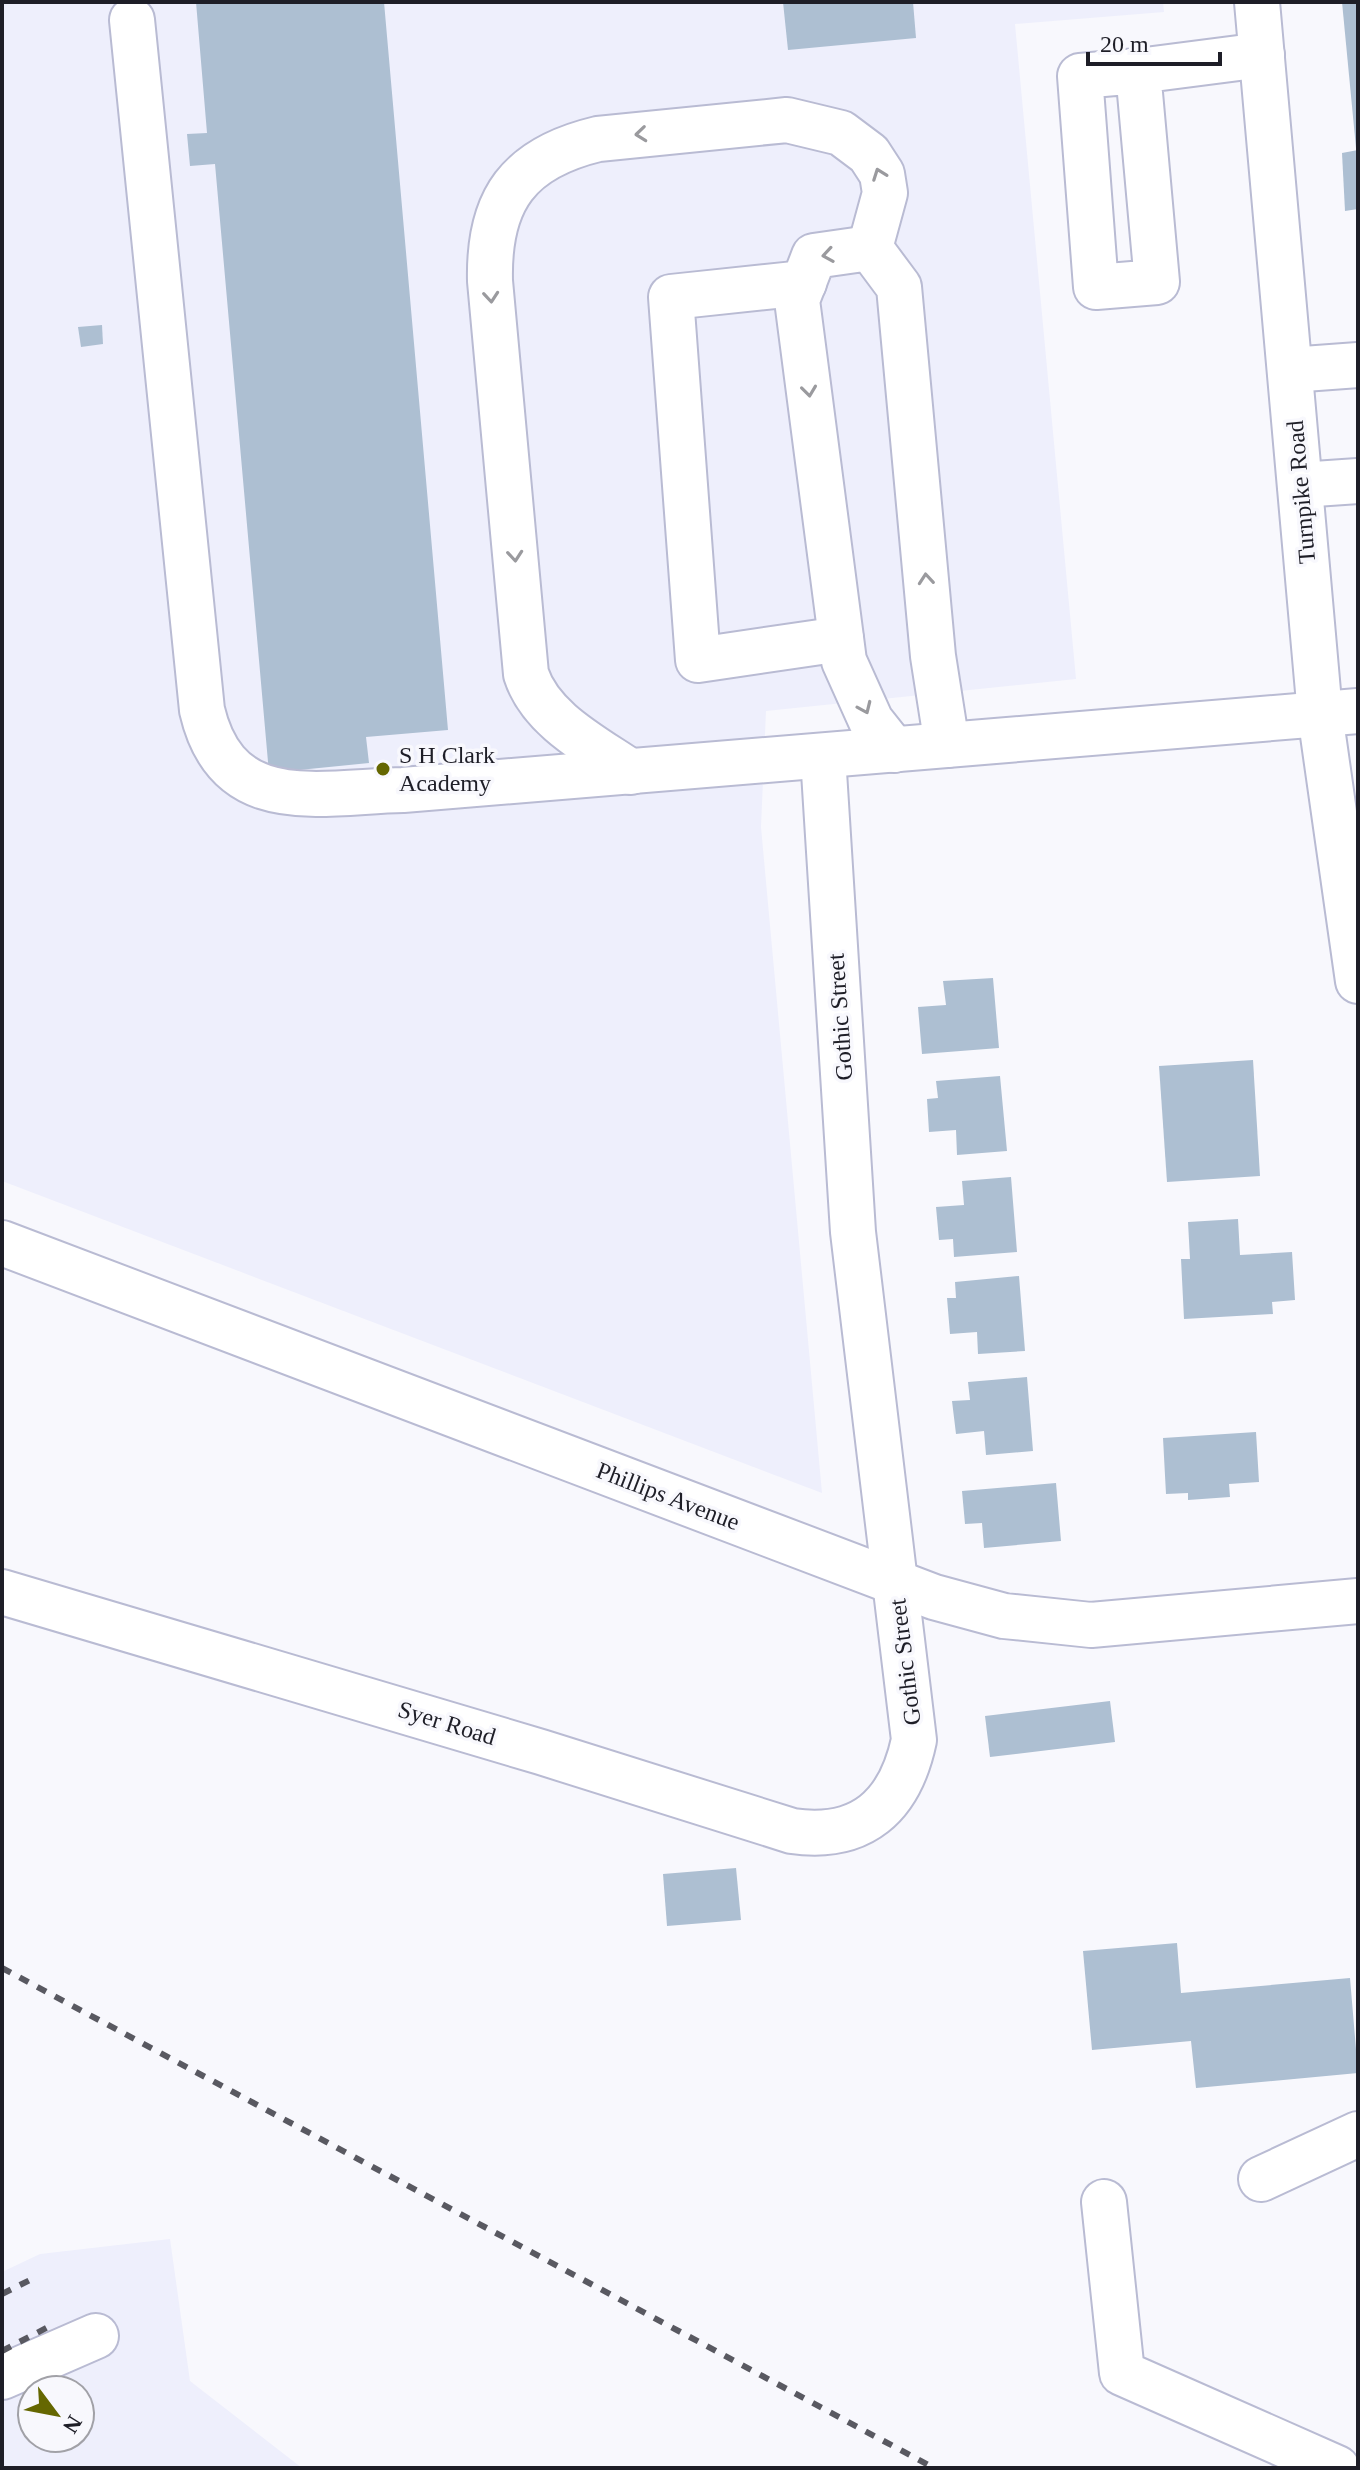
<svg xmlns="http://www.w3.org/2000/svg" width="1360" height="2470" viewBox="0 0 1360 2470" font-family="'Times New Roman',serif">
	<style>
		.built { fill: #eeeffc; fill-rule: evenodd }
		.building { fill: #adbfd2 }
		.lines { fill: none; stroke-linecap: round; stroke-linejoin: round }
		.minor-casing { stroke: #b9bbd3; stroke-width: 48 }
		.major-casing { stroke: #b9bbd3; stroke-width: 48 }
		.minor { stroke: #fff; stroke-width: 44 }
		.major { stroke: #fff; stroke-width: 44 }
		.rail { stroke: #595961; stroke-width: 6; stroke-dasharray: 10 10; stroke-linecap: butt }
		.oneway { stroke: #9a9a9e }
		.poi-dot { fill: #656701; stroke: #f8f8fd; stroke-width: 3 }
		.labels { text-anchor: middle; stroke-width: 7; stroke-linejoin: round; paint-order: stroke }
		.street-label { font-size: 24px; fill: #1e1e27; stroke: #f8f8fd }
		.poi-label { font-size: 24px; fill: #1e1e27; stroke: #f8f8fd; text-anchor: start }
	</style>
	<rect width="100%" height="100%" fill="#f8f8fd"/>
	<!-- built -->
	<g class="built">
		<polygon points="2,2 1163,2 1164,12 1015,24 1076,679 766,711 761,827 822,1493 2,1181"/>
		<path d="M170,2239l20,142 112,87h-300v-196l38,-18zM32,2390h48v48h-48z"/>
	</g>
	<!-- building -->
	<g class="building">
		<polygon points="196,2 384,2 448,730 366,737 369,763 269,773 215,164 190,166 187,134 207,133"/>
		<polygon points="783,2 913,2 916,38 788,50"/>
		<polygon points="1342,2 1358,2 1358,148 1356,148"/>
		<polygon points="1358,150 1358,209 1345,211 1342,153"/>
		<polygon points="102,325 103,344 81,347 78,327"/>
		<polygon points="993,978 999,1048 922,1054 918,1007 946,1005 943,981"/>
		<polygon points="1253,1060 1260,1176 1167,1182 1159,1066"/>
		<polygon points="1000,1076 1007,1151 957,1155 956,1130 929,1132 927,1099 938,1098 936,1081"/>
		<polygon points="1011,1177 1017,1252 954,1257 953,1239 939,1240 936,1207 964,1205 962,1181"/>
		<polygon points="1238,1219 1240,1255 1292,1252 1295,1300 1272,1302 1273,1314 1184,1319 1181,1259 1190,1259 1188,1222"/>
		<polygon points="1019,1276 1025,1351 978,1354 977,1332 950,1334 947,1298 956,1298 955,1282"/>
		<polygon points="1027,1377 1033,1451 986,1455 984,1431 956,1434 952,1401 970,1400 968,1382"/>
		<polygon points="1256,1432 1259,1482 1229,1484 1230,1497 1188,1500 1188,1493 1166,1494 1163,1438"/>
		<polygon points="1056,1483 1061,1541 984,1548 982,1523 965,1524 962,1491"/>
		<polygon points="1110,1701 1115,1742 990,1757 985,1716"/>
		<polygon points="736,1868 741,1920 667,1926 663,1874"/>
		<polygon points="1177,1943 1181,1993 1350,1978 1358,2073 1196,2088 1191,2041 1092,2050 1083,1951"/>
	</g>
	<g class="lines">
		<defs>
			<g id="minor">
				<path d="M132,20l70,690c25,107 115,82 201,80l955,-79"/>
				<polyline points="1138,71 1080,76 1096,287 1157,282 1138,71 1262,55"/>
				<polyline points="804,283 671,297 698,660 841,639"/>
				<polyline points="1290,370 1358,365"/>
				<polyline points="1300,485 1358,481"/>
				<polyline points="894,750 871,721 844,661 797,300 814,256 870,248 899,287 933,656 947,745"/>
				<path d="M631,772c-38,-26 -90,-52 -105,-98l-36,-393c-2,-82 29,-123 108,-142l189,-19 54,13 28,21 13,20 3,19 -15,55"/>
				<polyline points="2,1243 934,1597 1004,1616 1091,1625 1358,1601"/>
				<path d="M2,1592l539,160 251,79c70,10 108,-25 122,-91l-61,-508 -30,-476"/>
				<polyline points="1261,2179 1358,2134"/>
				<polyline points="1104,2202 1122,2373 1337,2468"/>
				<polyline points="2,2377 96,2336"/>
			</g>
			<polyline id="major" points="1257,2 1320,714 1358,981"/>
		</defs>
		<!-- minor casing -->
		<use href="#minor" class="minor-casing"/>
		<!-- major casing -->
		<use href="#major" class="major-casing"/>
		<!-- minor -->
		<use href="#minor" class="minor"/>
		<!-- major -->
		<use href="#major" class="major"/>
		<!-- rail -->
		<g class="rail">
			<polyline points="2,1968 934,2468"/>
			<polyline points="2,2294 34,2278"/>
			<polyline points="2,2351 52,2325"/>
		</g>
	</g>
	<!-- one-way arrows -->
	<defs><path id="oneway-chevron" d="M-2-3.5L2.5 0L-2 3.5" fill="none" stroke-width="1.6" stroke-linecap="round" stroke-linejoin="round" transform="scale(2)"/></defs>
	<g class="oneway">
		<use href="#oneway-chevron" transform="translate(641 134) rotate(174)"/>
		<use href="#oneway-chevron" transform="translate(879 174) rotate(-110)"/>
		<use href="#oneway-chevron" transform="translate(828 255) rotate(171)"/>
		<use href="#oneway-chevron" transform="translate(491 297) rotate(85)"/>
		<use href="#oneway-chevron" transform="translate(809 391) rotate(83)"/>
		<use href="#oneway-chevron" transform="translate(515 556) rotate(85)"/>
		<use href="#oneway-chevron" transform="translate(926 579) rotate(-95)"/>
		<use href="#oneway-chevron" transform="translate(865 708) rotate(66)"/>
	</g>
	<!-- markers -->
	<circle class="poi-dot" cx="383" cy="769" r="8"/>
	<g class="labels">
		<!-- street labels -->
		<g class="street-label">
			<text transform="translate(1301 492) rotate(-95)" y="8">Turnpike Road</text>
			<text transform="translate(840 1017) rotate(-94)" y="8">Gothic Street</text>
			<text transform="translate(668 1496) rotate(21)" y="8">Phillips Avenue</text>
			<text transform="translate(905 1662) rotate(-97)" y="8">Gothic Street</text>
			<text transform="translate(447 1723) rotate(17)" y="8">Syer Road</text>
		</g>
		<!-- poi labels -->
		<g class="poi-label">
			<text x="399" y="763">S H Clark<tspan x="399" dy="28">Academy</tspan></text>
		</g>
	</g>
	<!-- border -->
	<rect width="1360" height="2470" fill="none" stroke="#1e1e27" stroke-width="8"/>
	<!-- north arrow -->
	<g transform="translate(56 2414) rotate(122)"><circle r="38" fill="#f8f8fd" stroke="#a1a1a7" stroke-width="2"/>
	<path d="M0-6L14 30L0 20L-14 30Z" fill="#656701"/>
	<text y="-12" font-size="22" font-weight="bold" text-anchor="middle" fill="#1e1e27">N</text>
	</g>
	<!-- scale -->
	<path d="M1088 52v12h132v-12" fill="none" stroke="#1e1e27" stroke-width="4"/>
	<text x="1100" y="52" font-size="24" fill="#1e1e27" stroke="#f8f8fd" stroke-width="6" paint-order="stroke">20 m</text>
</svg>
